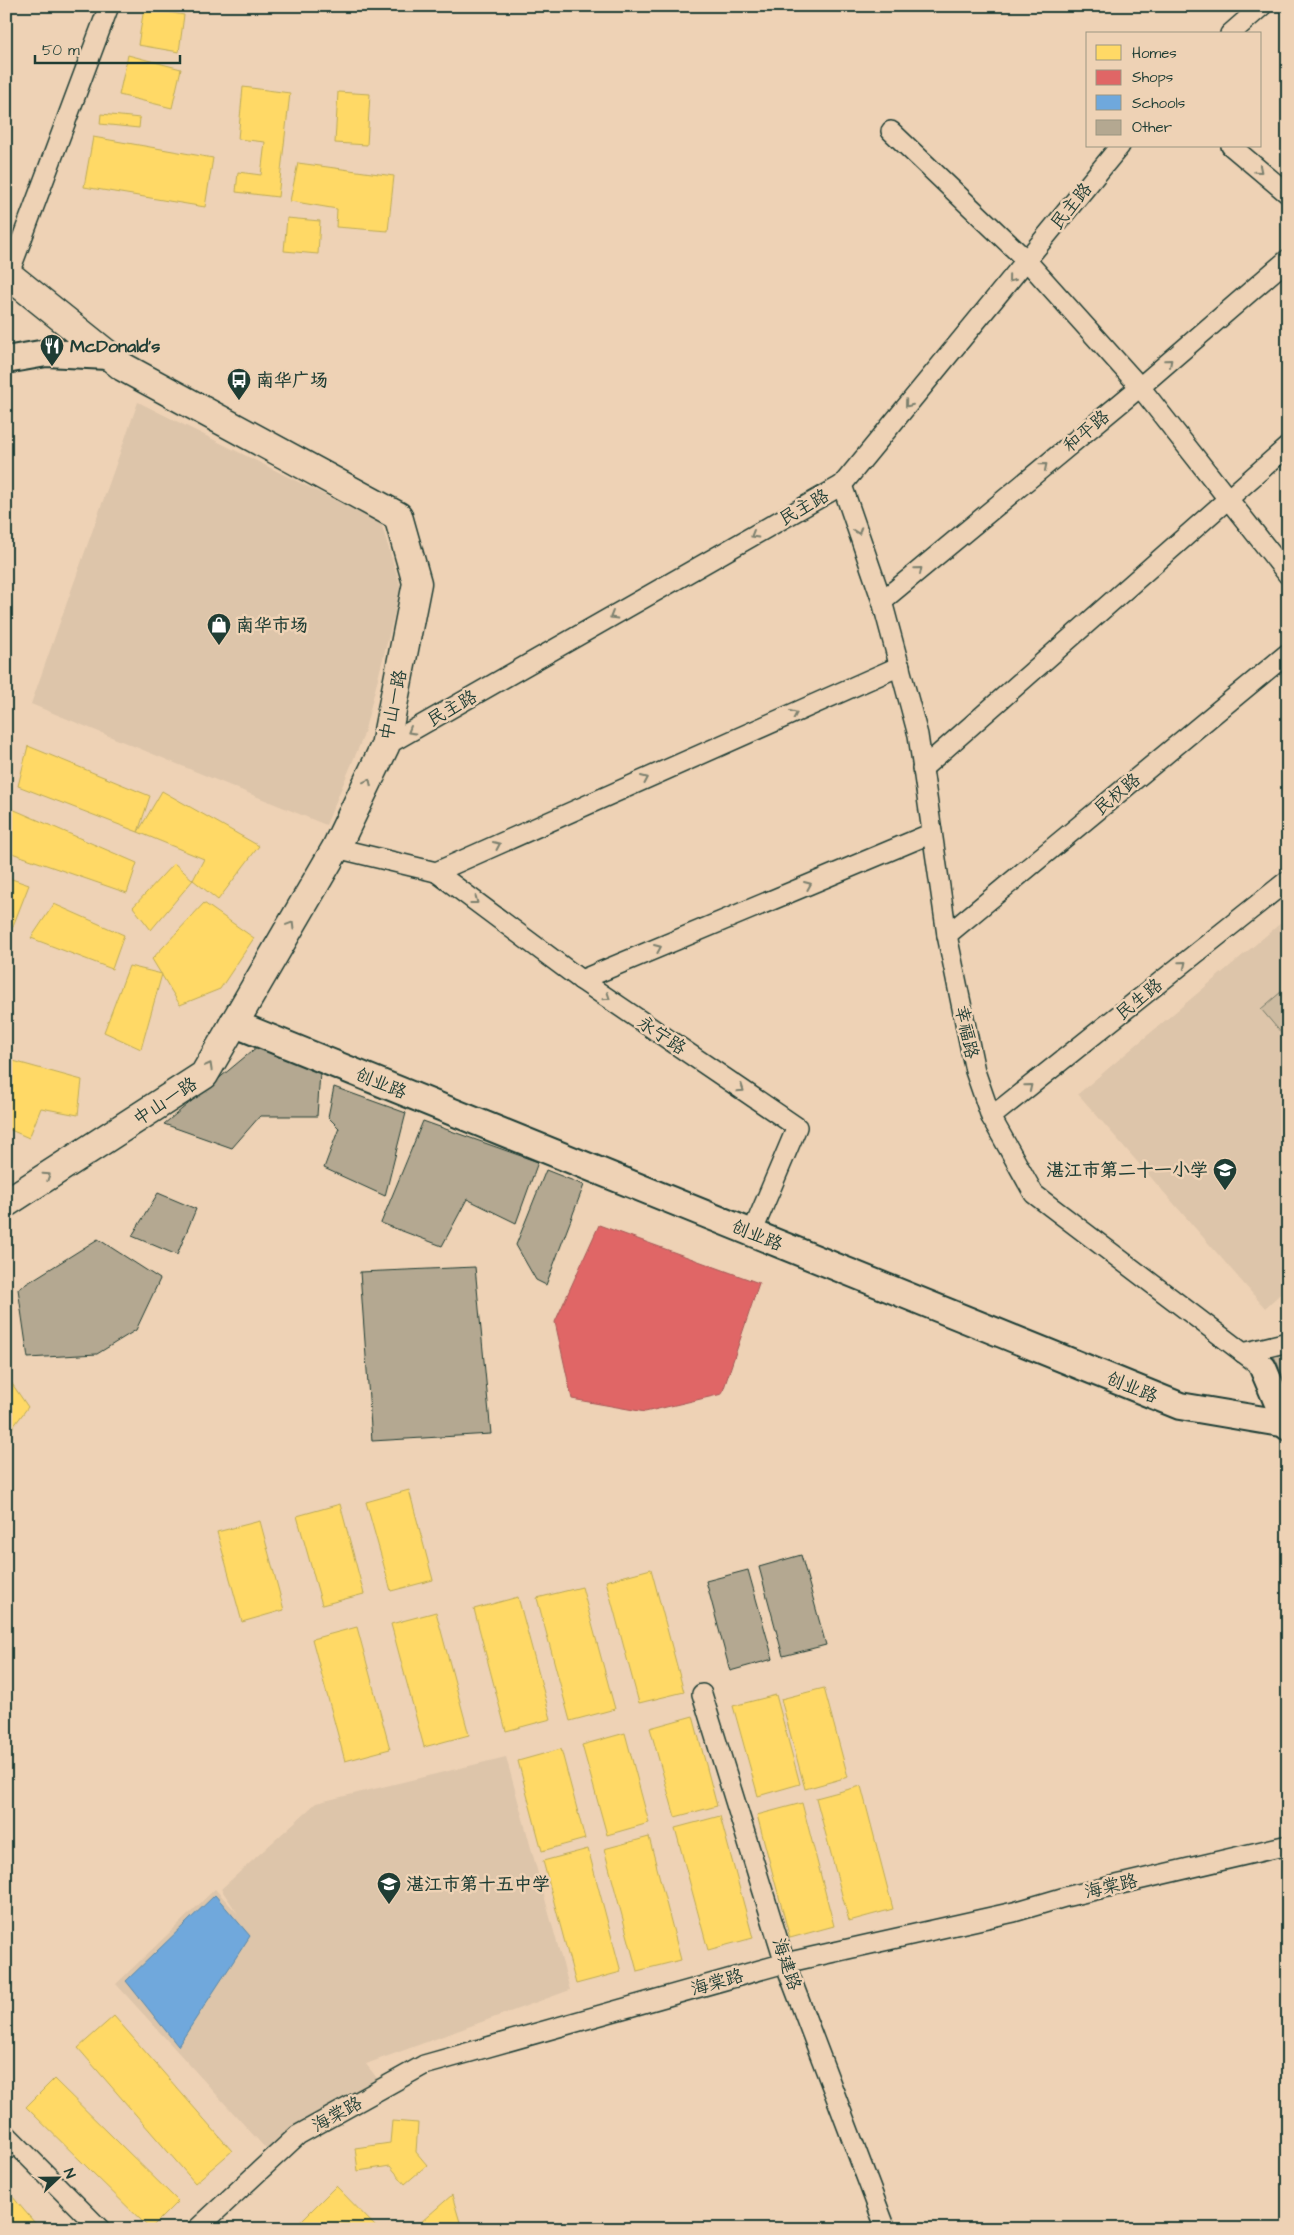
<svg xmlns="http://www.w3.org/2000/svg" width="1294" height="2235" viewBox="0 0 1294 2235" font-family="'Architects Daughter','LXGW WenKai TC',sans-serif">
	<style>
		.built { fill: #ddc5aa }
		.green { fill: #ccbaa0; stroke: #767c6a }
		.homes { fill: #ffd966; stroke: #bcaa57 }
		.shops { fill: #e06666; stroke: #a65a57 }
		.schools { fill: #6fa8dc; stroke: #5788aa }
		.building { fill: #b4a891; stroke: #1f3d34 }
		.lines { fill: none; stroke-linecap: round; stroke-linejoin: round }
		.street-casing { stroke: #1f3d34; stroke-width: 22 }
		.secondary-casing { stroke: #1f3d34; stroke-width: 30 }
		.primary-casing { stroke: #1f3d34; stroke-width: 31 }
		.street { stroke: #eed2b5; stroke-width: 19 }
		.secondary { stroke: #eed2b5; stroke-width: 26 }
		.primary { stroke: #eed2b5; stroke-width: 28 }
		.oneway { stroke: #7c806e }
		.labels { text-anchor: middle; stroke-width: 5; stroke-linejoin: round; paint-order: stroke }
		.street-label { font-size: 18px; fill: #1f3d34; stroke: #eed2b5 }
		.poi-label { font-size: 18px; font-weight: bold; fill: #1f3d34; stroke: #eed2b5; text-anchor: start }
	</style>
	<rect width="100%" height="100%" fill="#eed2b5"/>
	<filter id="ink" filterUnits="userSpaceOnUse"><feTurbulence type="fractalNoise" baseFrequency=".02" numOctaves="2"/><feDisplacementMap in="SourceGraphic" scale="10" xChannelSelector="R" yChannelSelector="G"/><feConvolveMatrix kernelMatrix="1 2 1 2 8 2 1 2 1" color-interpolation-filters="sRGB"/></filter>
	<g filter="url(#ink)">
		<!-- built -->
		<g class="built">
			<polygon points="138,402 381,523 401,588 363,737 326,825 31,704"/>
			<polygon points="1288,917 1288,1287 1265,1308 1078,1094"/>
			<polygon points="506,1757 570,1990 366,2064 380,2082 267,2150 116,1984 215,1889 238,1914 221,1889 316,1803"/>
		</g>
		<!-- green -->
		<g class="green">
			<polygon points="1288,986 1288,1041 1261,1009"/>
			<polygon points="1288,1347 1288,1386 1272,1352"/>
		</g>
		<!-- homes -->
		<g class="homes">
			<polygon points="144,8 184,15 179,52 138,45"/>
			<polygon points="128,55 181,69 172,108 119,95"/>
			<polygon points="243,87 290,93 278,197 236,192 238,172 261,175 265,142 238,139"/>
			<polygon points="338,92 370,94 367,145 335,143"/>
			<polygon points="101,114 140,118 139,128 100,124"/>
			<polygon points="93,137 213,158 205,207 84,187"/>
			<polygon points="298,163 394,176 388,231 336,227 337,209 290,201"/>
			<polygon points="287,218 320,221 318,254 284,251"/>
			<polygon points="28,746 150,796 138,832 18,786"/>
			<polygon points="162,791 259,846 218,900 193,880 204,859 138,832"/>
			<polygon points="10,808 137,863 127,893 6,851 6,820"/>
			<polygon points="174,863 193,880 151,930 133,907"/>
			<polygon points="6,877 29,885 11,931 6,929"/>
			<polygon points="204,903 254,938 220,989 180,1005 152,959"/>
			<polygon points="54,904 124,935 112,969 31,938"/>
			<polygon points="129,966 162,974 141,1049 104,1032"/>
			<polygon points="6,1059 82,1080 78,1115 41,1108 29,1138 6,1128"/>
			<polygon points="6,1375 28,1407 10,1431 6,1426"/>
			<polygon points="409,1490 433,1580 391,1591 366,1502"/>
			<polygon points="340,1504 364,1594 322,1605 297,1516"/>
			<polygon points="260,1521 284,1610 242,1622 217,1532"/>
			<polygon points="651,1569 684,1692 639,1703 606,1581"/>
			<polygon points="582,1587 615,1709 570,1721 537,1598"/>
			<polygon points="518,1597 551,1719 506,1731 474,1609"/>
			<polygon points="436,1612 469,1735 424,1747 391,1624"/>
			<polygon points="357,1627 390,1749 345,1761 312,1639"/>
			<polygon points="824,1688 848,1777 805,1789 781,1699"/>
			<polygon points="776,1695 800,1784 758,1796 733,1706"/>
			<polygon points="693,1716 717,1806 675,1817 650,1728"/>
			<polygon points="625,1733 649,1823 607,1835 582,1745"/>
			<polygon points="561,1749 585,1839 542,1851 518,1761"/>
			<polygon points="861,1786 893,1909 849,1921 816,1798"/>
			<polygon points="802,1803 834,1926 790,1938 757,1815"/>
			<polygon points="720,1816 753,1938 708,1950 675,1828"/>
			<polygon points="649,1837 681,1960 637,1971 604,1849"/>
			<polygon points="588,1849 621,1972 576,1984 543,1861"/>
			<polygon points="114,2016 232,2151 195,2183 78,2048"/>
			<polygon points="54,2079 178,2201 150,2229 26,2107"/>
			<polygon points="392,2121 418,2123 416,2152 427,2165 405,2184 390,2166 358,2171 355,2148 390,2143"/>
			<polygon points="336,2186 378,2229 293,2229"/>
			<polygon points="6,2189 40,2229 6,2229"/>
			<polygon points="452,2195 462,2229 413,2229"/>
		</g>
		<!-- shops -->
		<polygon class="shops" points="599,1225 759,1283 722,1394 645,1412 572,1399 555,1322"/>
		<!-- schools -->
		<polygon class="schools" points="215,1895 250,1936 178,2046 126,1981"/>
		<!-- building -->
		<g class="building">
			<polygon points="258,1046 321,1058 317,1116 260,1116 232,1148 164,1124"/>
			<polygon points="334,1087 406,1113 385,1196 324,1168 339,1128 328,1117"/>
			<polygon points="423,1121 538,1162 516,1223 467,1199 442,1246 381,1223"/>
			<polygon points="546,1170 584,1185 546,1285 536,1280 516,1245"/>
			<polygon points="158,1193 196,1209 177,1255 132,1236"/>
			<polygon points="98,1239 160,1279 136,1330 97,1354 28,1358 18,1289"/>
			<polygon points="475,1267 491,1434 372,1441 360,1272"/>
			<polygon points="801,1555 826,1645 783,1656 759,1567"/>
			<polygon points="748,1570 773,1659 730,1671 706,1581"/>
		</g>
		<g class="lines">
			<defs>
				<g id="street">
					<polyline points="1230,34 1262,6"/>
					<polyline points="891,131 1026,260 1140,387 1288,575"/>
					<polyline points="1231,146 1288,194"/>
					<polyline points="8,276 109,6"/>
					<polyline points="842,485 882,601 918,735 947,935 975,1071 991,1117 1034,1194 1263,1368"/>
					<polyline points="882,601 1140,387 1288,259"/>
					<polyline points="385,746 842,485 1120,146"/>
					<polyline points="922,769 1288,446"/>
					<polyline points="336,848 436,872 900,666"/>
					<polyline points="436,872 581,980 797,1127 752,1233"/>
					<polyline points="947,935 1288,653"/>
					<polyline points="581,980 932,833"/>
					<polyline points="991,1117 1288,880"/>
					<polyline points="1243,1353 1288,1342"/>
					<polyline points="702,1694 785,1963 886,2229"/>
					<polyline points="6,2134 100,2229"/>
					<polyline points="197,2229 298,2135 424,2065 785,1963 1014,1912 1065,1897 1288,1845"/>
				</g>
				<g id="secondary">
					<polyline points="6,360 46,353 108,356"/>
					<polyline points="233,1023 1180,1406 1287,1424"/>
					<polyline points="1263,1368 1288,1427"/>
				</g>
				<polyline id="primary" points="6,273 123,367 398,516 417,583 385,746 336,848 204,1075 6,1203"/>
			</defs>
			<!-- street casing -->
			<use href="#street" class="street-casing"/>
			<!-- secondary casing -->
			<use href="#secondary" class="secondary-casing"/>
			<!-- primary casing -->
			<use href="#primary" class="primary-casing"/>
			<!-- street -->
			<use href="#street" class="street"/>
			<!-- secondary -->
			<use href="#secondary" class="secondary"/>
			<!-- primary -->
			<use href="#primary" class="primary"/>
		</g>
		<!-- one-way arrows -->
		<defs><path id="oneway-chevron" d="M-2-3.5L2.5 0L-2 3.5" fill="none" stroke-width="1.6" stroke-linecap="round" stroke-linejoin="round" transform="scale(1.25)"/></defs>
		<g class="oneway">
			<use href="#oneway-chevron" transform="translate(1259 170) rotate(40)"/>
			<use href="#oneway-chevron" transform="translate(1011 279) rotate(129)"/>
			<use href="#oneway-chevron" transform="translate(1169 362) rotate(-41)"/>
			<use href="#oneway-chevron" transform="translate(908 404) rotate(129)"/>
			<use href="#oneway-chevron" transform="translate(1044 466) rotate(-40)"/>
			<use href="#oneway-chevron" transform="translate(858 531) rotate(71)"/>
			<use href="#oneway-chevron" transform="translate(754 535) rotate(150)"/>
			<use href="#oneway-chevron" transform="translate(919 570) rotate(-40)"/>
			<use href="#oneway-chevron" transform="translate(613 616) rotate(150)"/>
			<use href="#oneway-chevron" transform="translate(794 714) rotate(-24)"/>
			<use href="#oneway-chevron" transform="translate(411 731) rotate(150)"/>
			<use href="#oneway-chevron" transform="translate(645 779) rotate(-24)"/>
			<use href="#oneway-chevron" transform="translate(368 782) rotate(-64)"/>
			<use href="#oneway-chevron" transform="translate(497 845) rotate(-24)"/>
			<use href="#oneway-chevron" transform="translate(808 885) rotate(-23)"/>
			<use href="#oneway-chevron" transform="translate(475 901) rotate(37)"/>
			<use href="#oneway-chevron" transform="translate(291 925) rotate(-59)"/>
			<use href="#oneway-chevron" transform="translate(658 948) rotate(-23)"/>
			<use href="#oneway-chevron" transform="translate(1183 964) rotate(-39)"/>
			<use href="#oneway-chevron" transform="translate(607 997) rotate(34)"/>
			<use href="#oneway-chevron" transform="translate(209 1066) rotate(-61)"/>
			<use href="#oneway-chevron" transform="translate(1029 1087) rotate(-39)"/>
			<use href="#oneway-chevron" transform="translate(741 1089) rotate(34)"/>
			<use href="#oneway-chevron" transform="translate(47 1176) rotate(-33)"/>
		</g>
	</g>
	<!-- icons -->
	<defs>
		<symbol id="restaurant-pin" viewBox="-11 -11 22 30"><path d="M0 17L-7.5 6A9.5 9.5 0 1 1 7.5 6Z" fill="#1f3d34" stroke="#eed2b5"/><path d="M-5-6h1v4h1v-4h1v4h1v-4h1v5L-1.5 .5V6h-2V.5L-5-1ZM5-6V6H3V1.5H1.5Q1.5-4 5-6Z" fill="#fff"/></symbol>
		<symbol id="bus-pin" viewBox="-11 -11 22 30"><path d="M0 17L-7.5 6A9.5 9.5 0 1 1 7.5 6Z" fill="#1f3d34" stroke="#eed2b5"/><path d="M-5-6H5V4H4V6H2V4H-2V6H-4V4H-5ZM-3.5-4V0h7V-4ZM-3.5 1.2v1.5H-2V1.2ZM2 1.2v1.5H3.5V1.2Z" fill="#fff"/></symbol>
		<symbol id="shop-pin" viewBox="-11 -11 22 30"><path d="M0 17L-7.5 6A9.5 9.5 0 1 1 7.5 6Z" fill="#1f3d34" stroke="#eed2b5"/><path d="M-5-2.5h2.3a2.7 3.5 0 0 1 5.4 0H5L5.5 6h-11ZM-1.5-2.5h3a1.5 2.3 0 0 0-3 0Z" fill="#fff"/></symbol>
		<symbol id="school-pin" viewBox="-11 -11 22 30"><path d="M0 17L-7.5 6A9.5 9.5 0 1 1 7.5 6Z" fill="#1f3d34" stroke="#eed2b5"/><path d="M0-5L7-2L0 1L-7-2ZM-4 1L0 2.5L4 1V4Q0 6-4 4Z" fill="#fff"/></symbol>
	</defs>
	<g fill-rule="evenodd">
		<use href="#restaurant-pin" x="38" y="332" width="28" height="38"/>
		<use href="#bus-pin" x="225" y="366" width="28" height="38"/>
		<use href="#shop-pin" x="205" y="611" width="28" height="38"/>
		<use href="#school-pin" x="1211" y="1156" width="28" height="38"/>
		<use href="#school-pin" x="375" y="1870" width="28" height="38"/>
	</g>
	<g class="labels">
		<!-- street labels -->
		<g class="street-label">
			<text transform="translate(1071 206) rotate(-51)" y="6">民主路</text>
			<text transform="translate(1086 431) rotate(-40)" y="6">和平路</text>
			<text transform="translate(804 507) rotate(-30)" y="6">民主路</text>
			<text transform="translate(393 705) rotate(-78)" y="6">中山一路</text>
			<text transform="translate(452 708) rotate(-30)" y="6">民主路</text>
			<text transform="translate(1117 794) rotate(-40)" y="6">民权路</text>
			<text transform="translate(1139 999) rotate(-39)" y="6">民生路</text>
			<text transform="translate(967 1032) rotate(78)" y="6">幸福路</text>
			<text transform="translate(662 1035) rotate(34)" y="6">永宁路</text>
			<text transform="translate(381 1083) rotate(22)" y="6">创业路</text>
			<text transform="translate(165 1101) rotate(-33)" y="6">中山一路</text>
			<text transform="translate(757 1235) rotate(22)" y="6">创业路</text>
			<text transform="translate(1132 1387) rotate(22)" y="6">创业路</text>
			<text transform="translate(1111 1886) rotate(-13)" y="6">海棠路</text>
			<text transform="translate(787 1964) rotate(71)" y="6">海建路</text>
			<text transform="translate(717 1982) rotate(-16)" y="6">海棠路</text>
			<text transform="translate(337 2114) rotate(-29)" y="6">海棠路</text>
		</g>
		<!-- poi labels -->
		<g class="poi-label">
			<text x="70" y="352">McDonald's</text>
			<text x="256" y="386">南华广场</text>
			<text x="236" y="631">南华市场</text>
			<text x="1208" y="1176" text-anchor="end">湛江市第二十一小学</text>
			<text x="406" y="1890">湛江市第十五中学</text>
		</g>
	</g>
	<!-- margin -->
	<rect width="1294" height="2235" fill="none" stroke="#eed2b5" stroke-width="25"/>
	<rect x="12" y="12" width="1269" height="2210" fill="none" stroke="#1f3d34" stroke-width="2" filter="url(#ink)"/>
	<!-- legend -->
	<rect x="1086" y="32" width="175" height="115" fill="#eed2b5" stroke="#9b9681"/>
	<rect x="1096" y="45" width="25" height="15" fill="#ffd966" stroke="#9b9681"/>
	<text x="1132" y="58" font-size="15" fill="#1f3d34">Homes</text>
	<rect x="1096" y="70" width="25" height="15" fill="#e06666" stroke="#9b9681"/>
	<text x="1132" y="82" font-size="15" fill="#1f3d34">Shops</text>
	<rect x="1096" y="95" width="25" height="15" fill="#6fa8dc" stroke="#9b9681"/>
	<text x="1132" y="108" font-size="15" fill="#1f3d34">Schools</text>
	<rect x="1096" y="120" width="25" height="15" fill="#b4a891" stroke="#9b9681"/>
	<text x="1132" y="132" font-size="15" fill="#1f3d34">Other</text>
	<!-- north arrow -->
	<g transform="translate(58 2178) rotate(68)" stroke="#eed2b5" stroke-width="4" paint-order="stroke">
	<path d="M0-4L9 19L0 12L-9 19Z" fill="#1f3d34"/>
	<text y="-8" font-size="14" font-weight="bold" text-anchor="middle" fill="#1f3d34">N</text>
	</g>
	<!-- scale -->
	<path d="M35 55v8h145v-8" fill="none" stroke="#1f3d34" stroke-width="2.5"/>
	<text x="42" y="55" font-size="15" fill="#1f3d34" stroke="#eed2b5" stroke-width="4" paint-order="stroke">50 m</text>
</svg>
